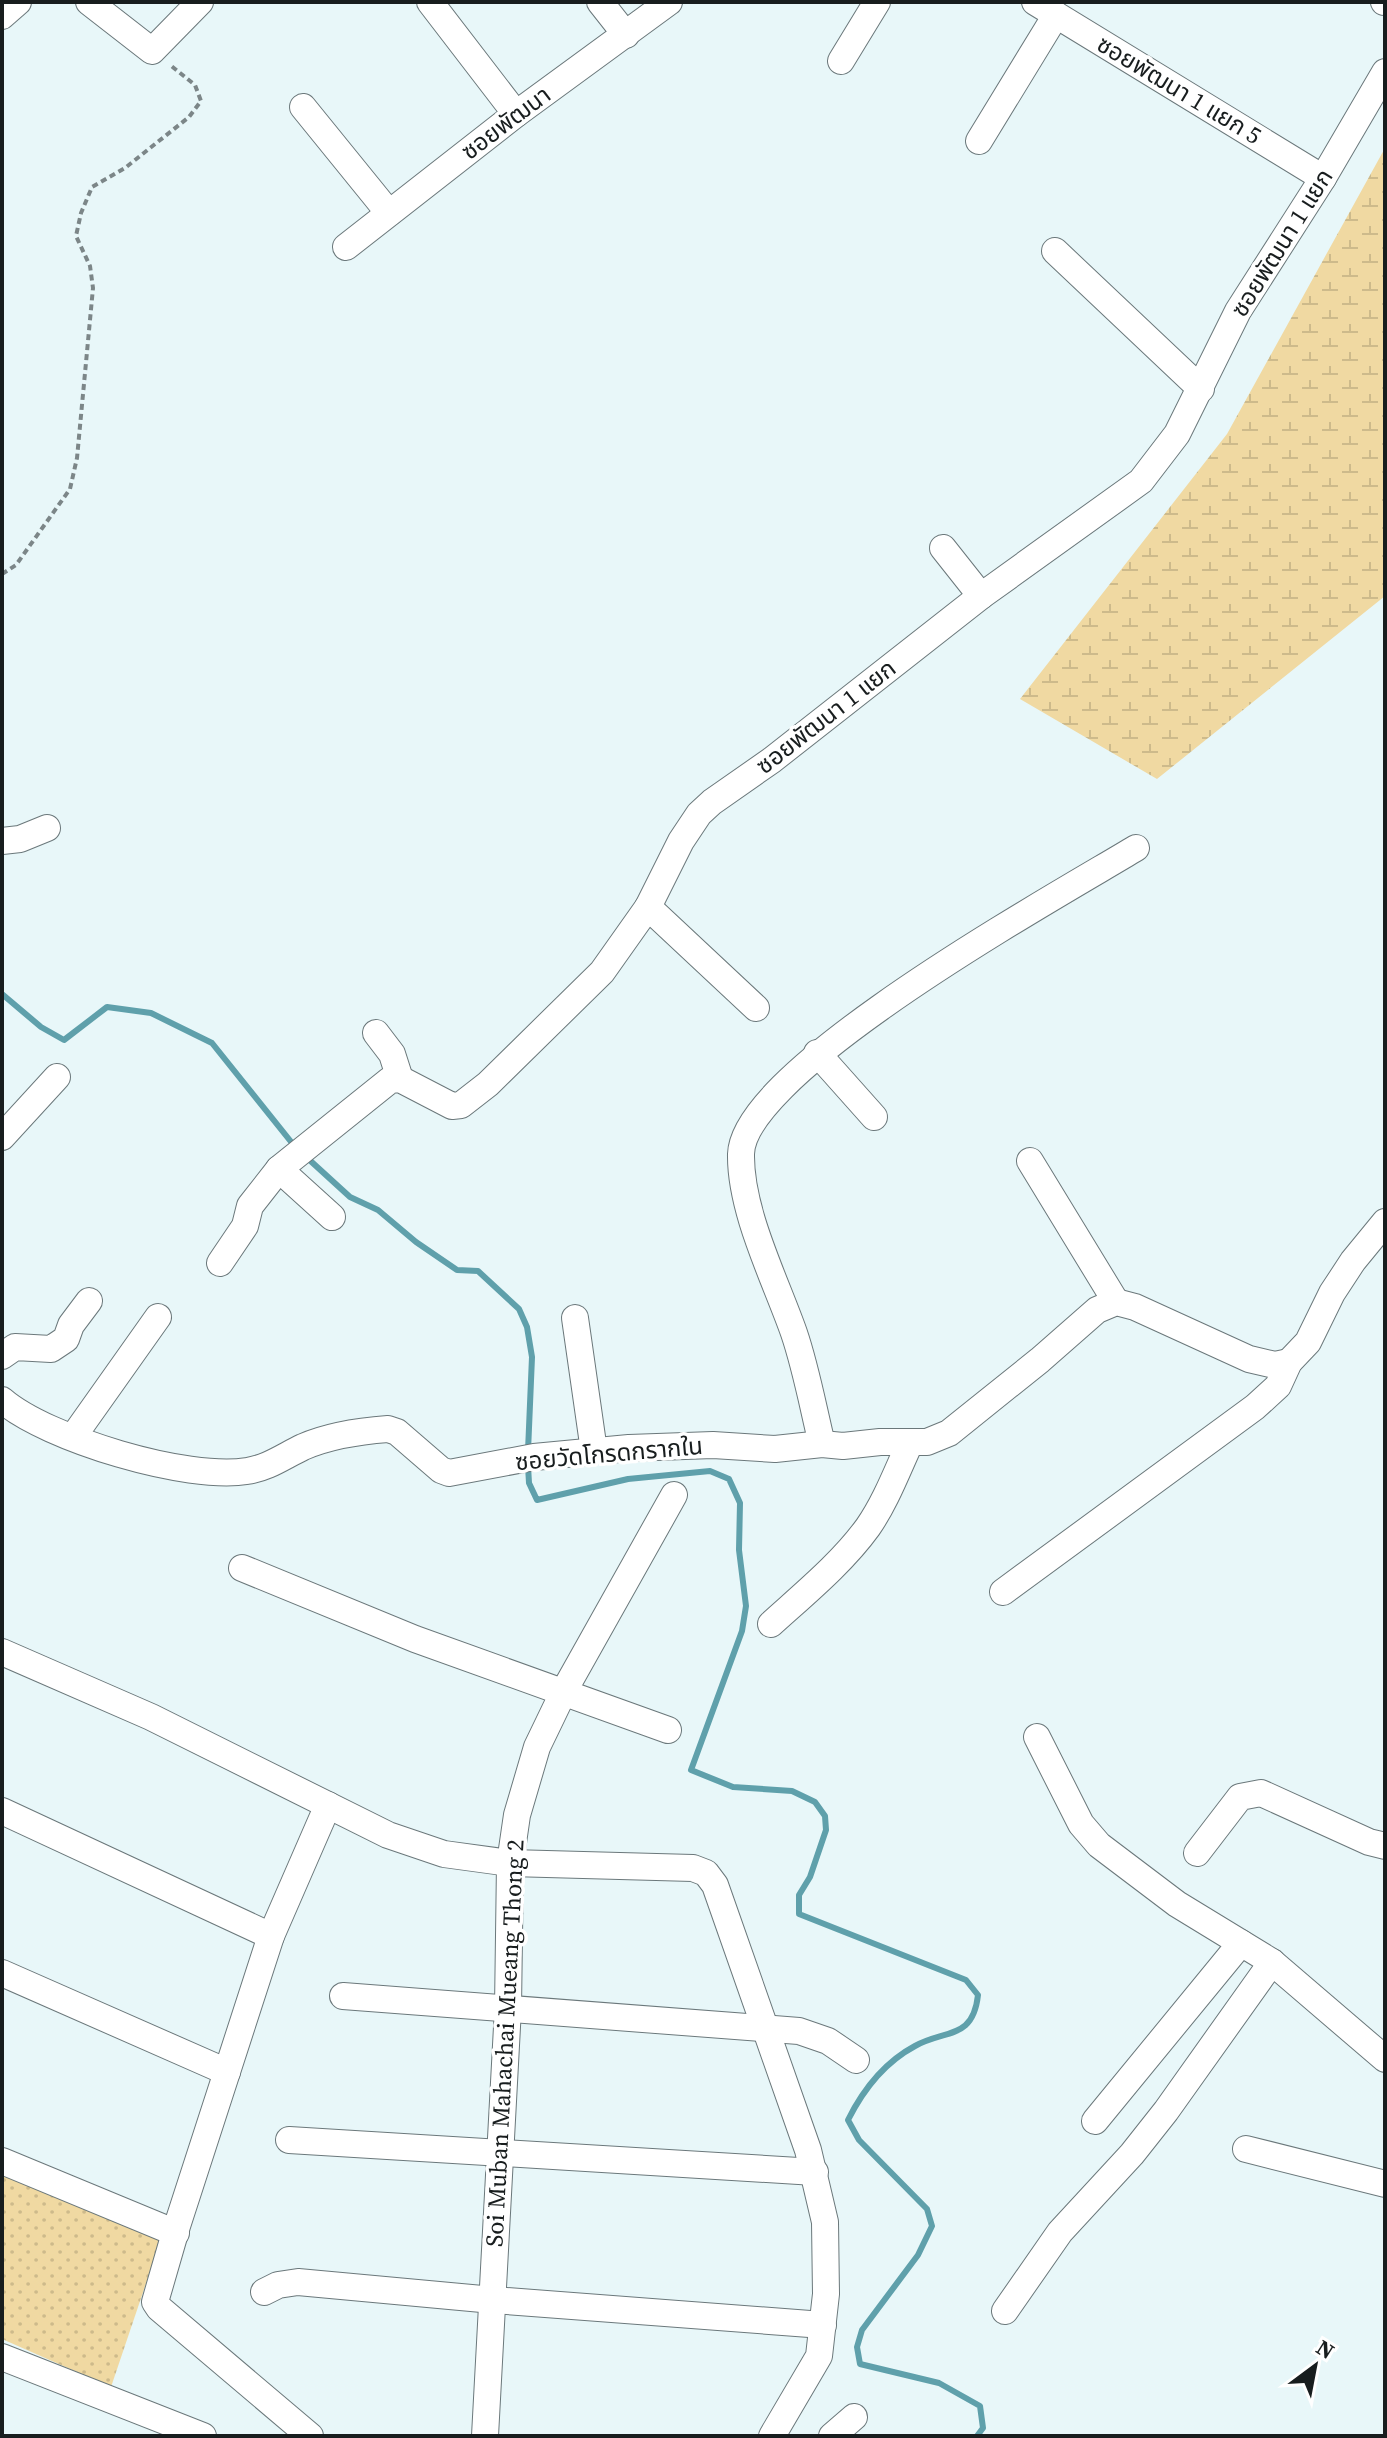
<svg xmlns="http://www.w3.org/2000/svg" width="1387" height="2438" viewBox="0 0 1387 2438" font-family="'Source Serif 4','Noto Sans Thai',serif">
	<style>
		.grass { fill: url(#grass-dots) }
		.wetland { fill: url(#wetland-marsh) }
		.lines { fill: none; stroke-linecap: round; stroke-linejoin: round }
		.stream { stroke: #5fa0ab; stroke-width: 6 }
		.minor-casing { stroke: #6b787b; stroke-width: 28 }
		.path { stroke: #7c8688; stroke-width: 4; stroke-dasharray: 6 4; stroke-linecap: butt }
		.minor { stroke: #fff; stroke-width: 26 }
		.labels { text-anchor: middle; stroke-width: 7; stroke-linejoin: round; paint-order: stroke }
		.street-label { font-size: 24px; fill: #181d1e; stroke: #fff }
	</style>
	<defs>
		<pattern id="grass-dots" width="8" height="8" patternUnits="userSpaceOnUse" patternTransform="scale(2)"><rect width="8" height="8" fill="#f0d9a2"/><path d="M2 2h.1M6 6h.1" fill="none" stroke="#cdba8b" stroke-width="1.8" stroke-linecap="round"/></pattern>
		<pattern id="wetland-marsh" width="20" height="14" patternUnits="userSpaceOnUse" patternTransform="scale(2)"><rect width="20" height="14" fill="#f0d9a2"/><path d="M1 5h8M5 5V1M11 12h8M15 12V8" fill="none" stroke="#cdba8b"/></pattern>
	</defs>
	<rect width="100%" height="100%" fill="#e8f7f9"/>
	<!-- grass -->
	<polygon class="grass" points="2,2174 161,2239 111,2387 2,2339"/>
	<!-- wetland -->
	<polygon class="wetland" points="1385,148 1385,596 1157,779 1020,699 1227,434"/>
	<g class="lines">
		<!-- stream -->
		<g class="stream">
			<polyline points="2,994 41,1027 64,1040 107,1007 151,1013 212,1043 296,1148"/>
			<polyline points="304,1155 350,1197 378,1210 416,1242 457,1270 478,1271 519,1309 527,1327 532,1357 528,1451"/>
			<path d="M528,1466l1,17 8,17 91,-21 82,-8 19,8 11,24 -1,47 7,56 -4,25 -51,139 42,17 59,4 23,11 10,14 1,14 -16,47 -11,18v19l167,66 12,15c-5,45 -32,34 -63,51 -30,16 -52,44 -67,74l11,20 68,69 5,17 -14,29 -56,75 -5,17 3,17 79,19 41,23 3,22 -6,8"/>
		</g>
		<defs>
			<g id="minor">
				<polyline points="89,2 152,51 200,2"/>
				<polyline points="430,2 516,114"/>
				<polyline points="600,2 626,35"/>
				<polyline points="1035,2 1323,178"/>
				<polyline points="1384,2 1385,2"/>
				<polyline points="2,16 18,2"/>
				<polyline points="841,61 877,2"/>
				<polyline points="303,107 389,213"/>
				<polyline points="979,141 1056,15"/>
				<polyline points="346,247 516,114 669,2"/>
				<polyline points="1055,251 1201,389"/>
				<polyline points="943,548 981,596"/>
				<polyline points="2,841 20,839 47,828"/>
				<polyline points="648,907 756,1008"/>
				<polyline points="376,1033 392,1054 400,1079"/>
				<polyline points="817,1053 874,1117"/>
				<polyline points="2,1137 57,1077"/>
				<polyline points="1030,1161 1116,1302"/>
				<polyline points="279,1169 332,1217"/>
				<polyline points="220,1263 245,1226 250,1206 279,1169 390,1080 400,1079 452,1106 461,1105 488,1084 602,972 648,907 681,841 699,814 712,802 772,760 981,596 1141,481 1177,434 1238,311 1323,178 1385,72"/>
				<polyline points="575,1318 594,1451"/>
				<polyline points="2,1356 15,1347 51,1349 66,1339 71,1325 89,1301"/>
				<path d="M2,1400c45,39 186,81 245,71 21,-3 37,-15 56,-24 25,-11 58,-16 85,-18l9,3 44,38 8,3 85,-16 95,-9 84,-3 62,4 47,-5 21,2 37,-4h47l22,-9 91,-73 57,-50 19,-8 19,5 114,52 26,6 14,-3"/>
				<polyline points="73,1437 158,1317"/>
				<path d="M822,1444c-9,-37 -16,-76 -28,-111 -19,-54 -54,-122 -53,-179 2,-85 321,-261 395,-306"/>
				<polyline points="242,1568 415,1639 668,1730"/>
				<polyline points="1003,1592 1255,1407 1278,1386 1289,1362 1308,1342 1332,1293 1353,1261 1385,1222"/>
				<path d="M771,1624c33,-30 71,-61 97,-97 18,-26 29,-56 42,-84"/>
				<polyline points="2,1652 151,1717 388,1835 444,1854 510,1863 693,1868 706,1873 715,1885 808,2150 825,2222 826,2294 819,2356 772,2436"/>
				<polyline points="1037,1737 1081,1824 1099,1845 1177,1904 1272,1962 1385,2059"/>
				<polyline points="2,1811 271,1936"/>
				<polyline points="1197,1853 1240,1797 1261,1793 1369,1842 1385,1846"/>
				<polyline points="2,1973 227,2072"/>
				<polyline points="343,1996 799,2031 828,2041 856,2060"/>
				<polyline points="1095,2121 1241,1943"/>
				<polyline points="289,2140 815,2172"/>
				<polyline points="1246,2149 1385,2184"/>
				<polyline points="2,2161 176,2233"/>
				<polyline points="264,2292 278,2285 298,2282 493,2300 823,2325"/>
				<polyline points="1005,2311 1060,2232 1132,2154 1166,2111 1272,1962"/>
				<polyline points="2,2357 203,2436"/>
				<polyline points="310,2436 159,2308 155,2302 177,2226 271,1936 328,1805"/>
				<polyline points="485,2436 508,2008 510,1863 517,1815 537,1747 564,1691 674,1495"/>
				<polyline points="832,2436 854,2417"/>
			</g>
		</defs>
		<!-- minor casing -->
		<use href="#minor" class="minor-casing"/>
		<!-- path -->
		<polyline class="path" points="2,574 16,565 70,489 77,458 93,288 90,266 76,236 81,213 92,187 125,168 189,117 201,101 195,85 170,65"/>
		<!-- minor -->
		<use href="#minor" class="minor"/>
	</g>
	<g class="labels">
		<!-- street labels -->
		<g class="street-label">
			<text transform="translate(1179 90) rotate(31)" y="8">ซอยพัฒนา 1 แยก 5</text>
			<text transform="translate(506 123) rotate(-37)" y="8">ซอยพัฒนา</text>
			<text transform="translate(1282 243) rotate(-58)" y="8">ซอยพัฒนา 1 แยก</text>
			<text transform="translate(826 717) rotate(-38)" y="8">ซอยพัฒนา 1 แยก</text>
			<text transform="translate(609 1454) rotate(-5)" y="8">ซอยวัดโกรดกรากใน</text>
			<text transform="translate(505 2043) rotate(-87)" y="8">Soi Muban Mahachai Mueang Thong 2</text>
		</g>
	</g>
	<!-- border -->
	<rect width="1387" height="2438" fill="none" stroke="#181d1e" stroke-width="8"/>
	<!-- north arrow -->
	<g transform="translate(1315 2366) rotate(32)" stroke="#ffffff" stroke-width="6" paint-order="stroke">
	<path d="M0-6L14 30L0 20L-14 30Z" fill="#181d1e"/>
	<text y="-12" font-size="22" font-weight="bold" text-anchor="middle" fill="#181d1e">N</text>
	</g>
</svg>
